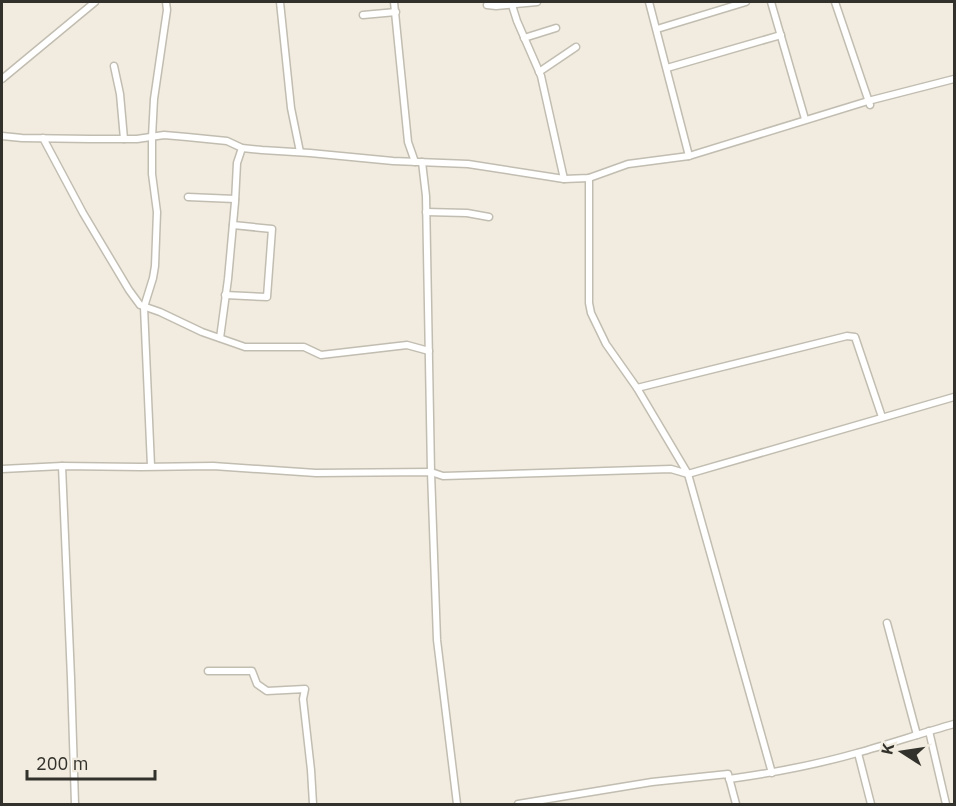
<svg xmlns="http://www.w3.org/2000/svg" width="956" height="806" viewBox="0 0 956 806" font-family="'IBM Plex Sans',sans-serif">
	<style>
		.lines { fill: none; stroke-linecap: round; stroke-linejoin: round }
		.minor-casing { stroke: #c2bdb1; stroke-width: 9 }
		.minor { stroke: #fff; stroke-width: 6 }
	</style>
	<rect width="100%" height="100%" fill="#f1ecdf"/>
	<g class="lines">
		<defs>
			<g id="minor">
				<polyline points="280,2 291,108 300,152"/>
				<polyline points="394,2 408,142 415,162"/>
				<polyline points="511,2 517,21 541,76 564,179"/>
				<polyline points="649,2 689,156"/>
				<polyline points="771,2 805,119"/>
				<polyline points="835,2 870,105"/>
				<polyline points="487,5 496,6 537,2"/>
				<polyline points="363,15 396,12"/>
				<polyline points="657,29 746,2"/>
				<polyline points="524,38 556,28"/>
				<polyline points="114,66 120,94 124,139"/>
				<polyline points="667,68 781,35"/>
				<polyline points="539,72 576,47"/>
				<polyline points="2,79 95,2"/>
				<polyline points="2,136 22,138 90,139 137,139 164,135 187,137 227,141 242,148 262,150 310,153 393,161 468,164 564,179 589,178 628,164 689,156 868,101 954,79"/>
				<polyline points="43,138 83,213 129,290 140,305 160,312 202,332 245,347 304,347 321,355 407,345 429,351"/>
				<polyline points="422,162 426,196 431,472 437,640 457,804"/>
				<polyline points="589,178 589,303 591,313 606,344 637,388 688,474 772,773"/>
				<polyline points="188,197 235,199"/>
				<polyline points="426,212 467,213 489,217"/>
				<polyline points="225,295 267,297 272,229 233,225"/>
				<polyline points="220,338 228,279 235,202 237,163 242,148"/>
				<polyline points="637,388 847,336 855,337 882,417"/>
				<polyline points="62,466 71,678 75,804"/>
				<polyline points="151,466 144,307 153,278 155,266 157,212 152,174 152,137 154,99 167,10 166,2"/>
				<polyline points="2,469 62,466 141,467 213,466 316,473 431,472 443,476 671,469 688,474 954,397"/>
				<polyline points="887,623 917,735"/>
				<polyline points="208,671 252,671 257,684 267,691 305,689 303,699 311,770 313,804"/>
				<polyline points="929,731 946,804"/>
				<polyline points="858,753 871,804"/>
				<path d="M729,779c43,-6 86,-14 128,-26 32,-9 65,-20 97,-29"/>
				<polyline points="518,804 652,782 728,774 736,804"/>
			</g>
		</defs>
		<!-- minor casing -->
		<use href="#minor" class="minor-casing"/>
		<!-- minor -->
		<use href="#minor" class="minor"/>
	</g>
	<!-- border -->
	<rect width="956" height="806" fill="none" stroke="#33312c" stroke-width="6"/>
	<!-- north arrow -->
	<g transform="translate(902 752) rotate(282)" stroke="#f1ecdf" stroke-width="4.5" paint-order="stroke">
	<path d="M0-4.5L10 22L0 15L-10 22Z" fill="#33312c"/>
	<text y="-9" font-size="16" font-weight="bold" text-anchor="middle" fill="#33312c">K</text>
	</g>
	<!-- scale -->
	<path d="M27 770v9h128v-9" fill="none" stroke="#33312c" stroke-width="3"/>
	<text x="36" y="770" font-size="18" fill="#33312c" stroke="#f1ecdf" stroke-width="4.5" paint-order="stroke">200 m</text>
</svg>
